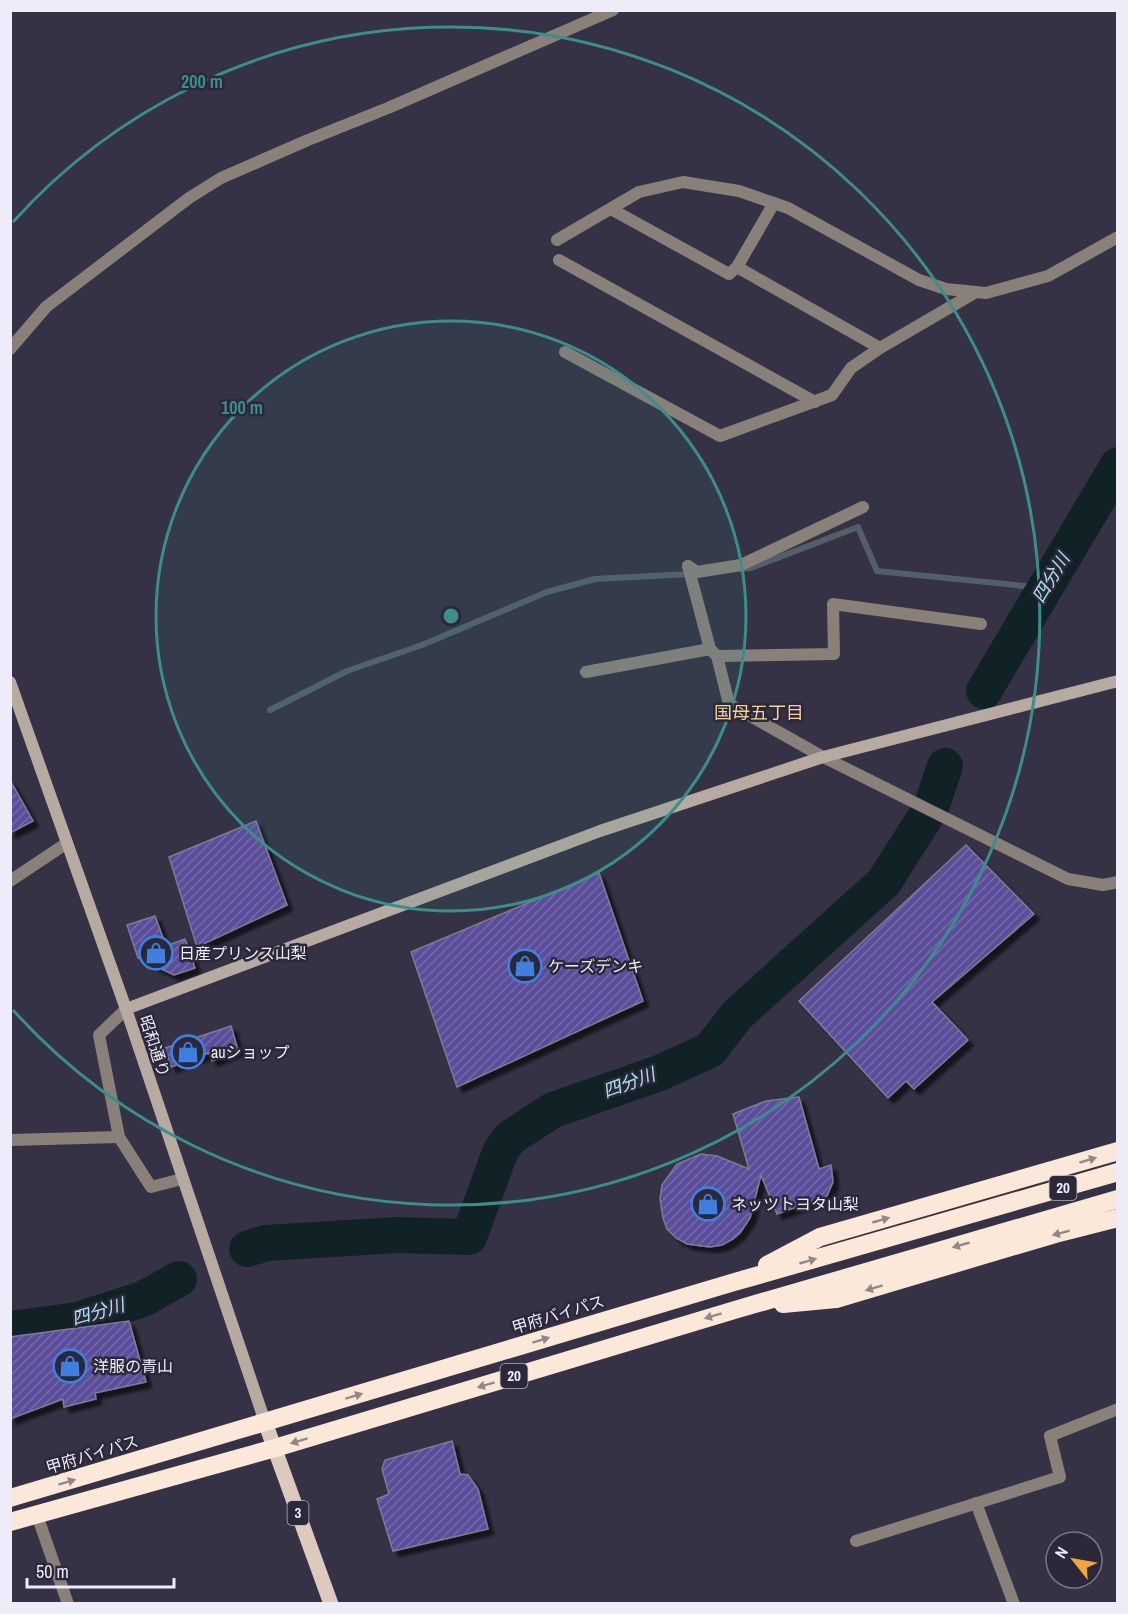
<svg xmlns="http://www.w3.org/2000/svg" width="1128" height="1614" viewBox="0 0 1128 1614" font-family="'Archivo Narrow','Noto Sans JP',sans-serif">
	<style>
		.lines { fill: none; stroke-linecap: round; stroke-linejoin: round }
		.stream { stroke: #535f66; stroke-width: 6 }
		.river { stroke: #112227; stroke-width: 36 }
		.building { fill: url(#building-hatch); stroke: #7e7c91; stroke-width: 1.5; filter: url(#shadow) }
		.street { stroke: #888079; stroke-width: 12 }
		.secondary { stroke: #b7aaa0; stroke-width: 12 }
		.primary { stroke: #dbcabd; stroke-width: 15 }
		.highway { stroke: #fce8d8; stroke-width: 18 }
		.oneway { fill: #938888 }
		.ring { fill: none; stroke: #3b8e8a; stroke-width: 3 }
		.labels { text-anchor: middle; stroke-width: 5; stroke-linejoin: round; paint-order: stroke }
		.shield { fill: #2a2839; stroke: #b2b1bf; stroke-width: 1.5 }
		.shield-label { font-size: 15px; font-weight: bold; fill: #edecf8 }
		.poi-label { font-size: 16px; fill: #edecf8; stroke: #2a2839; text-anchor: start }
		.street-label { font-size: 16px; fill: #edecf8; stroke: #2a2839 }
		.water-label { font-size: 18px; font-style: italic; fill: #aae2f2; stroke: #2a2839 }
		.neighbourhood-label { font-size: 18px; fill: #f7cf9c; stroke: #2a2839 }
		.centre { fill: #3b8e8a; stroke: #2a2839; stroke-width: 3 }
		.ring-label { font-size: 18px; text-anchor: middle; font-weight: bold; fill: #3b8e8a; stroke: #2a2839; stroke-width: 5; stroke-linejoin: round; paint-order: stroke }
	</style>
	<defs>
		<pattern id="building-hatch" width="6" height="6" patternUnits="userSpaceOnUse" patternTransform="scale(1.5)"><rect width="6" height="6" fill="#5b4e9b"/><path d="M-1 1l2-2M0 6l6-6M5 7l2-2" fill="none" stroke="#7368aa"/></pattern>
		<filter id="shadow"><feDropShadow dx="5.5" dy="5.5" stdDeviation="1.5" flood-color="#0009"/></filter>
	</defs>
	<rect width="100%" height="100%" fill="#343244"/>
	<g class="lines">
		<!-- stream -->
		<g class="stream">
			<polyline points="741,569 751,568 858,527 877,571 1044,588"/>
			<polyline points="270,710 347,671 422,645 547,592 595,579 690,574"/>
		</g>
		<!-- river -->
		<g class="river">
			<polyline points="984,691 1118,465"/>
			<polyline points="247,1249 266,1243 398,1235 469,1237 501,1150 510,1138 553,1110 657,1074 710,1050 737,1015 884,882 924,819 933,802 945,766"/>
			<polyline points="10,1329 78,1320 143,1299 179,1279"/>
		</g>
	</g>
	<!-- building -->
	<g class="building">
		<polygon points="10,780 33,821 10,833"/>
		<polygon points="256,821 287,905 197,947 169,857"/>
		<polygon points="966,845 1034,914 932,1002 968,1040 914,1089 906,1081 888,1098 799,1001"/>
		<polygon points="599,873 643,1001 457,1087 411,952"/>
		<polygon points="155,916 166,946 185,939 195,968 174,975 138,958 127,925"/>
		<polygon points="231,1026 238,1050 212,1061 209,1053 171,1067 165,1048"/>
		<polygon points="799,1097 819,1169 831,1165 833,1182 827,1196 777,1214 761,1175 750,1218 740,1233 733,1239 722,1245 710,1247 687,1244 676,1238 667,1229 663,1218 660,1199 662,1185 677,1164 701,1154 717,1156 749,1169 733,1114 766,1101"/>
		<polygon points="129,1321 146,1382 95,1393 96,1399 64,1407 63,1399 10,1419 10,1337"/>
		<polygon points="452,1441 460,1474 468,1475 478,1489 488,1529 393,1551 377,1499 389,1494 382,1469 385,1460"/>
	</g>
	<g class="lines">
		<!-- street -->
		<g class="street">
			<polyline points="611,209 729,274 737,267 880,348"/>
			<polyline points="557,240 639,192 683,182 739,191 788,208 919,280 946,289 986,293 1048,276 1118,237"/>
			<polyline points="559,260 815,402"/>
			<polyline points="737,267 774,203"/>
			<polyline points="10,349 46,307 189,198 221,178 308,140 388,108 613,10"/>
			<polyline points="565,352 720,436 832,395 851,368 880,348 976,292"/>
			<polyline points="688,566 710,649 717,656 729,704 823,757 1068,879 1103,885 1118,882"/>
			<polyline points="688,566 697,572 741,565 863,507"/>
			<polyline points="717,656 834,654 833,604 981,624"/>
			<polyline points="586,672 710,649"/>
			<polyline points="10,881 67,843"/>
			<polyline points="126,1009 99,1035 119,1137 151,1187 182,1179"/>
			<polyline points="10,1140 119,1137"/>
			<polyline points="976,1503 1014,1604"/>
			<polyline points="37,1515 68,1604"/>
			<polyline points="856,1541 1060,1477 1050,1436 1118,1409"/>
		</g>
		<!-- secondary -->
		<g class="secondary">
			<polyline points="10,682 126,1009 265,1422"/>
			<polyline points="126,1009 600,831 823,757 1118,681"/>
		</g>
		<!-- primary -->
		<polyline class="primary" points="265,1422 331,1604"/>
		<!-- highway -->
		<g class="highway">
			<polyline points="767,1265 820,1237 1118,1151"/>
			<polyline points="783,1304 836,1299 1055,1234 1118,1218"/>
			<polyline points="10,1498 731,1283 1118,1172"/>
			<polyline points="10,1522 275,1448 738,1309 1118,1199"/>
		</g>
	</g>
	<!-- one-way arrows -->
	<defs><path id="oneway-solid" d="M-6-.8H1V-3.2L6.5 0L1 3.2V.8H-6Z" transform="scale(1.5)"/></defs>
	<g class="oneway">
		<use href="#oneway-solid" transform="translate(1088 1160) rotate(-17)"/>
		<use href="#oneway-solid" transform="translate(881 1220) rotate(-16)"/>
		<use href="#oneway-solid" transform="translate(1061 1233) rotate(165)"/>
		<use href="#oneway-solid" transform="translate(961 1245) rotate(164)"/>
		<use href="#oneway-solid" transform="translate(808 1261) rotate(-16)"/>
		<use href="#oneway-solid" transform="translate(874 1288) rotate(163)"/>
		<use href="#oneway-solid" transform="translate(713 1316) rotate(163)"/>
		<use href="#oneway-solid" transform="translate(541 1340) rotate(-17)"/>
		<use href="#oneway-solid" transform="translate(486 1385) rotate(163)"/>
		<use href="#oneway-solid" transform="translate(354 1396) rotate(-17)"/>
		<use href="#oneway-solid" transform="translate(299 1441) rotate(163)"/>
		<use href="#oneway-solid" transform="translate(67 1482) rotate(-17)"/>
	</g>
	<!-- distance rings -->
	<circle cx="451" cy="616" r="295" fill="#3b8e8a" fill-opacity=".12"/>
	<g class="ring">
		<circle cx="451" cy="616" r="295"/>
		<path d="M13 222A589 589 0 1 1 13 1010"/>
	</g>
	<!-- icons -->
	<defs>
		<symbol id="shop-ring" viewBox="-11 -11 22 22"><circle r="9.5" fill="#2a2839" stroke="#3f7fe0" stroke-width="1.5"/><path d="M-5-2.5h2.3a2.7 3.5 0 0 1 5.4 0H5L5.5 6h-11ZM-1.5-2.5h3a1.5 2.3 0 0 0-3 0Z" fill="#3f7fe0"/></symbol>
	</defs>
	<g fill-rule="evenodd">
		<use href="#shop-ring" x="137" y="934" width="38" height="38"/>
		<use href="#shop-ring" x="506" y="947" width="38" height="38"/>
		<use href="#shop-ring" x="169" y="1033" width="38" height="38"/>
		<use href="#shop-ring" x="689" y="1185" width="38" height="38"/>
		<use href="#shop-ring" x="51" y="1347" width="38" height="38"/>
	</g>
	<g class="labels">
		<!-- shield labels -->
		<g class="shield">
			<rect x="1049.5" y="1176" width="27" height="24" rx="4.5"/>
			<rect x="500.5" y="1364" width="27" height="24" rx="4.5"/>
			<rect x="287.5" y="1501" width="21" height="24" rx="4.5"/>
		</g>
		<g class="shield-label">
			<text x="1063" y="1193">20</text>
			<text x="514" y="1381">20</text>
			<text x="298" y="1518">3</text>
		</g>
		<!-- poi labels -->
		<g class="poi-label">
			<text x="179" y="959">日産プリンス山梨</text>
			<text x="548" y="972">ケーズデンキ</text>
			<text x="211" y="1058">auショップ</text>
			<text x="731" y="1210">ネッツトヨタ山梨</text>
			<text x="93" y="1372">洋服の青山</text>
		</g>
		<!-- street labels -->
		<g class="street-label">
			<text transform="translate(155 1046) rotate(72)" y="6">昭和通り</text>
			<text transform="translate(558 1314) rotate(-17)" y="6">甲府バイパス</text>
			<text transform="translate(92 1454) rotate(-17)" y="6">甲府バイパス</text>
		</g>
		<!-- water labels -->
		<g class="water-label">
			<text transform="translate(1051 578) rotate(-59)" y="6">四分川</text>
			<text transform="translate(629 1083) rotate(-20)" y="6">四分川</text>
			<text transform="translate(98 1312) rotate(-16)" y="6">四分川</text>
		</g>
		<!-- neighbourhood labels -->
		<g class="neighbourhood-label">
			<text x="759" y="719">国母五丁目</text>
		</g>
	</g>
	<circle cx="451" cy="616" r="9" class="centre"/>
	<g class="ring-label">
		<text x="202" y="88">200 m</text>
		<text x="242" y="414">100 m</text>
	</g>
	<!-- border -->
	<rect width="1128" height="1614" fill="none" stroke="#edecf8" stroke-width="24"/>
	<!-- north arrow -->
	<g transform="translate(1074 1560) rotate(301)"><circle r="28" fill="#2a2839" stroke="#787685" stroke-width="1.5"/>
	<path d="M0-4.5L10 22L0 15L-10 22Z" fill="#efa73d"/>
	<text y="-9" font-size="16" font-weight="bold" text-anchor="middle" fill="#edecf8">N</text>
	</g>
	<!-- scale -->
	<path d="M27 1578v9h147v-9" fill="none" stroke="#edecf8" stroke-width="3"/>
	<text x="36" y="1578" font-size="18" fill="#edecf8" stroke="#2a2839" stroke-width="4.5" paint-order="stroke">50 m</text>
</svg>
